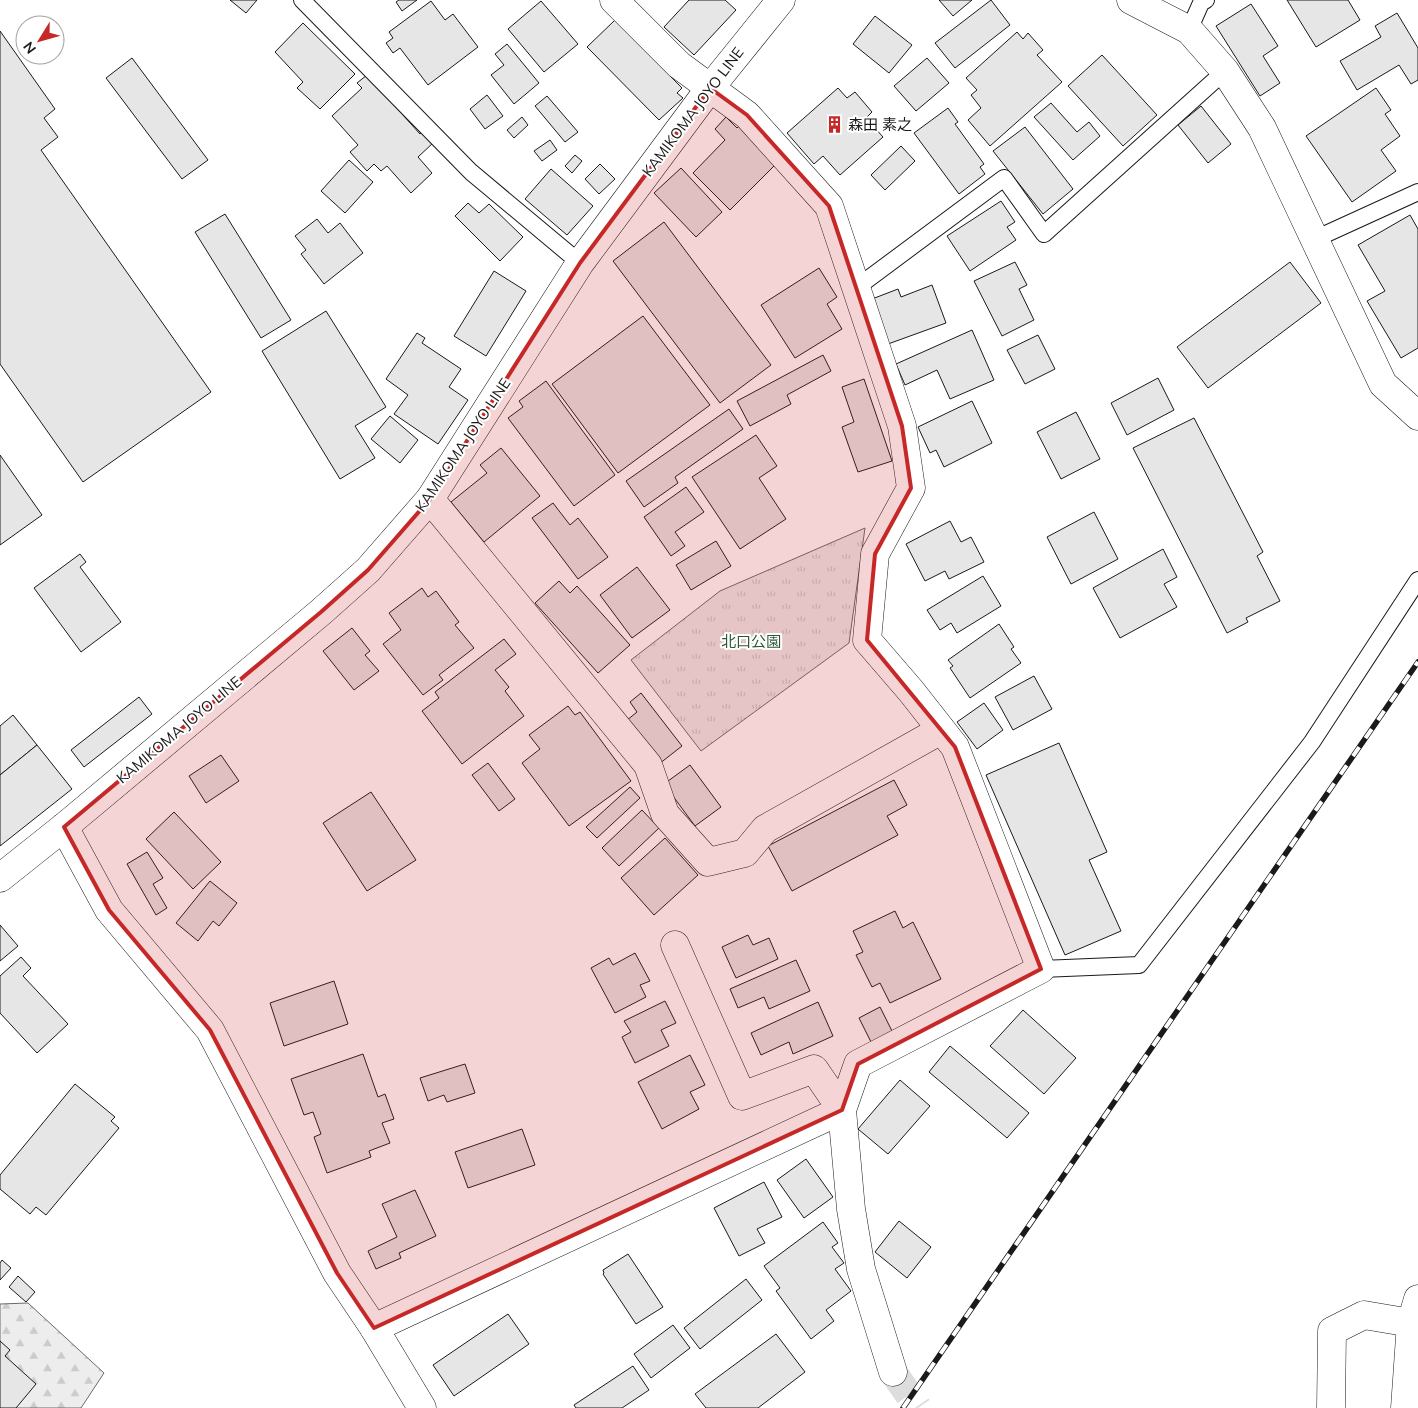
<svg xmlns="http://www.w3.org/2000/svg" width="1418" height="1408" viewBox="0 0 1418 1408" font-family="Mulish,'Noto Sans JP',sans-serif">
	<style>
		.forest { fill: url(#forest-firs); stroke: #6a6a6a }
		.park { fill: url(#park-tufts); stroke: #6a6a6a }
		.building { fill: #e6e6e6; stroke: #1a1a1a }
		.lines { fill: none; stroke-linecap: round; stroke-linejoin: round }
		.minor-tunnel { stroke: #ddd; stroke-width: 28; stroke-dasharray: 28 14; stroke-linecap: butt }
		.service-casing { stroke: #1a1a1a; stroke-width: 18 }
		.minor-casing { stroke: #1a1a1a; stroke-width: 29 }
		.primary-casing { stroke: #1a1a1a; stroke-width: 29 }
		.service { stroke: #fff; stroke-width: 16 }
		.minor { stroke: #fff; stroke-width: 28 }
		.primary { stroke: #fff; stroke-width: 28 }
		.rail-casing { stroke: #1a1a1a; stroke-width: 5.5 }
		.rail { stroke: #fff; stroke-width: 4; stroke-dasharray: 11; stroke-linecap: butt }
		.marked { fill: #c62828; fill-opacity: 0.2; stroke: #c62828; stroke-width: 4; stroke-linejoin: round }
		.labels { text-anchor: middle; stroke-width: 4; stroke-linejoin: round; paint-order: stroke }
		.street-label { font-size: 15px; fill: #1a1a1a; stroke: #fff }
		.poi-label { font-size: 15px; fill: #1a1a1a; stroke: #fff; text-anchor: start }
		.park-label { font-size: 15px; fill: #2b5a34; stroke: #fff }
	</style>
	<defs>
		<pattern id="forest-firs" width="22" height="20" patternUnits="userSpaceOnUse" patternTransform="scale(1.25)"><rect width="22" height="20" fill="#ededed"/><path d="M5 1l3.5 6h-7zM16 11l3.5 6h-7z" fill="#cbcbcb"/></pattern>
		<pattern id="park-tufts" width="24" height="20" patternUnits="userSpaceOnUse" patternTransform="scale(1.25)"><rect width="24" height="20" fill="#ededed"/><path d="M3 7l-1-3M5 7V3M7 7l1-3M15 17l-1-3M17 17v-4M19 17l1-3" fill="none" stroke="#cbcbcb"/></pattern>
	</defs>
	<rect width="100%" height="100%" fill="#fff"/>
	<!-- forest -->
	<polygon class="forest" points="28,1303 104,1373 81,1408 0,1408 0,1304"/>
	<!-- park -->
	<polygon class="park" points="865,528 849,643 701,751 631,660 720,591"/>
	<!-- building -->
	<g class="building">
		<polygon points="230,0 257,0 246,13"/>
		<polygon points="399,0 417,0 402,11 396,2"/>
		<polygon points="689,0 725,0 736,10 694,55 664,27"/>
		<polygon points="939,0 972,0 953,16"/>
		<polygon points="991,0 1010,25 955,68 935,43"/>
		<polygon points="1287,0 1348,0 1360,20 1316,47"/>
		<polygon points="431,1 445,20 453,14 478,47 428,85 400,48 393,53 386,43 393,38 389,32"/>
		<polygon points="541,1 578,44 544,72 508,29"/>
		<polygon points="1251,4 1278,46 1263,56 1280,83 1260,96 1216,26"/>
		<polygon points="1397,13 1418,48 1418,80 1411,84 1399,65 1357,90 1340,61 1381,37 1375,26"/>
		<polygon points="875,16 912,45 889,73 853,44"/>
		<polygon points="615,20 682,88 677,93 683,98 659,120 587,47"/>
		<polygon points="303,23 355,74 320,109 297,88 303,82 275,52"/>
		<polygon points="0,31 55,109 44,118 58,137 41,150 211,392 83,482 0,364"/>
		<polygon points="1017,32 1023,39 1028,33 1043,50 1037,55 1062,82 990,146 968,120 981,108 971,95 977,90 966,78"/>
		<polygon points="507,44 539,83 514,104 491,75 504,65 495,54"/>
		<polygon points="1102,55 1157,115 1123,146 1068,86"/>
		<polygon points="132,58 208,160 182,179 106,78"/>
		<polygon points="927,58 949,83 916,111 894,86"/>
		<polygon points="367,75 420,134 422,131 433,143 418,157 432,173 411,193 387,166 381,171 374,164 367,171 350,152 358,145 332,116 362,88 357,83"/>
		<polygon points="838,88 847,98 855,92 872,112 866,118 883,137 840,175 823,156 814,164 787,133"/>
		<polygon points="1376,88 1391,110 1385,114 1400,136 1381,150 1396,171 1352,202 1306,136"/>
		<polygon points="487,95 503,116 485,129 470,109"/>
		<polygon points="547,96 578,132 565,142 535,106"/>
		<polygon points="1051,103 1077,132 1089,122 1100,136 1073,160 1034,117"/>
		<polygon points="1201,106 1231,144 1208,163 1178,125"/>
		<polygon points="948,108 958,122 955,124 984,164 980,167 985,174 959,194 914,133"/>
		<polygon points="522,117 528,125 514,138 507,130"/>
		<polygon points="726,117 737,128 739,126 777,163 730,210 693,173 725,140 715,129"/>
		<polygon points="1025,127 1073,189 1043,214 993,151"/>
		<polygon points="550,140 557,150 542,161 534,151"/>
		<polygon points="901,146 915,161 885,190 871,175"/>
		<polygon points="575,155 582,161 572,173 565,166"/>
		<polygon points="349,160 373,182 345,213 321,191"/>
		<polygon points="600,164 615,179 599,194 585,179"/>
		<polygon points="681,168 722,212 696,237 654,193"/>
		<polygon points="551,169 593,206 567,235 525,199"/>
		<polygon points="1001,201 1015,222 1007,227 1016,240 970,271 947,236"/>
		<polygon points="468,203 479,213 489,204 523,237 500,261 455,216"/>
		<polygon points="225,214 291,320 261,338 195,232"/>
		<polygon points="1410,215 1418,229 1418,348 1401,358 1367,301 1385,291 1358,245"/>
		<polygon points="317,219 328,233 340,223 363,253 324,284 301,254 306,250 295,236"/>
		<polygon points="664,222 771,365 720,403 613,261"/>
		<polygon points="1015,262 1027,285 1019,289 1034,320 1002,336 974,281"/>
		<polygon points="1290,262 1321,303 1208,388 1177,347"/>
		<polygon points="819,268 837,297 827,304 842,329 795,358 761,305"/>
		<polygon points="494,271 526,291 486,356 454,336"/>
		<polygon points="932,285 946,323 888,344 872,299 898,289 901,297"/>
		<polygon points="326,311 386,407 355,426 375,458 340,479 262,351"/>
		<polygon points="643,316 710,405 618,473 552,384"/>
		<polygon points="972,330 994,380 950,399 937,370 905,385 896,364"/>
		<polygon points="417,333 425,338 422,343 461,369 449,387 468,400 438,444 394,414 408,395 386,379"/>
		<polygon points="1038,335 1055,369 1025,384 1007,350"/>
		<polygon points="823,355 831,371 787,395 791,404 750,426 737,401"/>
		<polygon points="1158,378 1174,410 1127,435 1111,403"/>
		<polygon points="864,379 892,461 858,472 842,427 854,422 842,387"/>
		<polygon points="546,381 615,475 574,506 508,418 523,407 519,401"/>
		<polygon points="972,401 992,443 944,467 936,450 930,453 918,427"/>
		<polygon points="729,409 743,429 675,477 678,483 644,507 626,481"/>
		<polygon points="1076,412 1100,459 1061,479 1037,432"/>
		<polygon points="390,416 418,440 400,463 371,439"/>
		<polygon points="1194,418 1263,552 1257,556 1280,601 1246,618 1248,622 1227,633 1133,448"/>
		<polygon points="756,435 777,466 759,478 786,519 740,549 692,477"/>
		<polygon points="501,448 540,496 484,542 451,502 487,473 480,465"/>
		<polygon points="0,455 42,515 0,545"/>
		<polygon points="686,487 704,512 675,532 685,546 671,556 644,517"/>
		<polygon points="553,503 570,525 578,518 608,557 578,579 532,518"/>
		<polygon points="1094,512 1118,559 1071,584 1047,537"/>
		<polygon points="950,521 961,542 971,537 984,562 949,579 945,571 925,581 906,544"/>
		<polygon points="716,541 731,566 691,590 676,565"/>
		<polygon points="1163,549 1177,577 1164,584 1177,607 1120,638 1093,588"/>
		<polygon points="80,554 86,562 80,567 121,622 81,652 34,588"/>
		<polygon points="637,567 670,610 632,638 600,595"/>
		<polygon points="983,576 1001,606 957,633 951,623 940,630 927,610"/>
		<polygon points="559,581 570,593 577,586 630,645 598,673 535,603"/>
		<polygon points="422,588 428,597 436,591 459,622 455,625 474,648 439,675 443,680 423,695 383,644 401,630 389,613"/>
		<polygon points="999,624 1014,647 1011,649 1021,663 970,698 950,668 953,666 948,660"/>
		<polygon points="352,628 370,651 365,655 379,671 354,690 323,651"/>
		<polygon points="504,639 516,654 495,670 509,687 505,691 524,716 462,764 422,711 439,698 435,692"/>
		<polygon points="1034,676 1052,709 1013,730 995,697"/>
		<polygon points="641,693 682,746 659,764 626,721 637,712 630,702"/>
		<polygon points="139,697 152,714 84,767 71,750"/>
		<polygon points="984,703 1003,730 977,749 957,722"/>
		<polygon points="568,706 575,715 580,712 631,781 569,826 522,763 540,749 529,735"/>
		<polygon points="13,715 37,745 0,775 0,726"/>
		<polygon points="1059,743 1107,852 1089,860 1121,931 1065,955 986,775"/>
		<polygon points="37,745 72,789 0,846 0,775"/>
		<polygon points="221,755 239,781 206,803 189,776"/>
		<polygon points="488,763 515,799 499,811 472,775"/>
		<polygon points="690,765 721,807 695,826 664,784"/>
		<polygon points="894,780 907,805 887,816 898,835 792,891 768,846"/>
		<polygon points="630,787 640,798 597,838 586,827"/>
		<polygon points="371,792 416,860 367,891 323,823"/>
		<polygon points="642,810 659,828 619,866 602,848"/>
		<polygon points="174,812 221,862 193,889 146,839"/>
		<polygon points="665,838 698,875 654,915 621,878"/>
		<polygon points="147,852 163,878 153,884 167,908 156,915 127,864"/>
		<polygon points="210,881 237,903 219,926 213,921 198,941 176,923"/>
		<polygon points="895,911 903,928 913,922 941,979 890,1003 880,983 872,987 856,955 863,952 853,931"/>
		<polygon points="0,925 18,946 0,961"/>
		<polygon points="748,935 753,945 769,938 778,959 736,978 722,947"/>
		<polygon points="635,953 650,981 640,985 646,997 615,1013 591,968 609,958 613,965"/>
		<polygon points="21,957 31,968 23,976 68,1024 37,1053 0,1013 0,976"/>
		<polygon points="796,960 810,991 769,1009 764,997 738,1008 730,989"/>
		<polygon points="334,981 348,1024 284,1046 270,1003"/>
		<polygon points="665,1001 676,1023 661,1030 669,1046 635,1063 622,1037 631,1032 624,1021"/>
		<polygon points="818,1002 833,1036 793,1054 789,1042 761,1055 751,1033"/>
		<polygon points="880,1007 892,1031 871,1042 859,1018"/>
		<polygon points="1023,1010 1076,1058 1044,1094 990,1046"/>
		<polygon points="950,1046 1029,1113 1007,1138 929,1072"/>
		<polygon points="363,1054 378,1097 385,1094 394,1119 382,1123 390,1143 369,1151 371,1157 327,1173 314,1137 321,1134 313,1112 304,1115 291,1079"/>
		<polygon points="690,1055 705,1085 690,1092 699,1109 662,1129 638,1082"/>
		<polygon points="465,1064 475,1093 447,1102 444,1095 428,1101 420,1078"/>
		<polygon points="900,1080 930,1106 888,1154 858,1129"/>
		<polygon points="75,1084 115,1117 111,1121 119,1128 46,1215 36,1207 30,1214 0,1189 0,1175"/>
		<polygon points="522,1129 535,1165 468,1188 455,1152"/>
		<polygon points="806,1159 833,1197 804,1218 777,1180"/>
		<polygon points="764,1182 782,1217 757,1229 765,1243 739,1256 714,1208"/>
		<polygon points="415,1190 436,1236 399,1253 401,1258 376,1269 368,1251 397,1237 382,1204"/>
		<polygon points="899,1221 931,1247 907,1278 875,1252"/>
		<polygon points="823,1222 838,1243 832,1247 844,1263 835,1269 851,1291 826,1310 834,1321 811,1339 776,1291 780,1288 764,1266"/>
		<polygon points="628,1254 663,1307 636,1324 603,1274 604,1273 603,1270"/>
		<polygon points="2,1260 11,1268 0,1280 0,1263"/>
		<polygon points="18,1276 35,1292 26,1302 9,1287"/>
		<polygon points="746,1279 762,1300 700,1349 684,1328"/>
		<polygon points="508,1314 529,1344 454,1396 433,1365"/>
		<polygon points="673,1325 690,1348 651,1378 634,1354"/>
		<polygon points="776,1334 805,1372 758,1408 706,1408 695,1394"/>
		<polygon points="0,1341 10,1350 5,1356 36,1384 16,1408 0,1408"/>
		<polygon points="633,1366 649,1390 622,1408 576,1408 574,1405"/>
	</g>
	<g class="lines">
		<!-- minor-tunnel -->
		<polyline class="minor-tunnel" points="893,1372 918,1408"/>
		<defs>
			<g id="service">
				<polyline points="302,0 471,172 580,263"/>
				<polyline points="1189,30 1201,3 1206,0"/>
				<polyline points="1315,239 1418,192"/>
				<polyline points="856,288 1004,178 1044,234 1225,71"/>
				<polyline points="1041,969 1139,965 1312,742 1418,580"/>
			</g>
			<g id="minor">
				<polyline points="614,0 679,65 747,115 829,206 902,426 911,488 875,554 867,640 911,691 955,747 1041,969 858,1064 842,1110 851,1209 861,1269 893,1372"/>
				<polyline points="1131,0 1189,30 1225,71 1262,128 1383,384 1418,416"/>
				<polyline points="430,499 648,765 665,814 708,862 745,853 765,829 941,730"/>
				<polyline points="64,827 109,910 210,1030 337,1273 374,1328 422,1408"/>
				<polyline points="374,1328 842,1110 814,1069 742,1096 675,945"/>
				<polyline points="1331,1408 1332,1331 1364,1315 1411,1323 1418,1327"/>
			</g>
			<g id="primary">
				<polyline points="0,878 64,827 321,612 368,570 430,499 580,263 710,88 781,0"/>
				<polyline points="1405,1408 1411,1323 1418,1299"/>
			</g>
		</defs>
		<!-- service casing -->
		<use href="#service" class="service-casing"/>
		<!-- minor casing -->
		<use href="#minor" class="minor-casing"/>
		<!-- primary casing -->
		<use href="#primary" class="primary-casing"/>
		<!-- service -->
		<use href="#service" class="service"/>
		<!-- minor -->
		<use href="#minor" class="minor"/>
		<!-- primary -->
		<use href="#primary" class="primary"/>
		<defs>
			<polyline id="rail" points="903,1408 1418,662"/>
		</defs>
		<!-- rail casing -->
		<use href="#rail" class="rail-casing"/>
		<!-- rail -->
		<use href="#rail" class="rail"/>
	</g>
	<!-- marked area -->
	<path class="marked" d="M710,88l37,27 82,91 73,220 9,62 -36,66 -8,86 88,107 86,222 -183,95 -16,46 -468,218 -37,-55 -127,-243 -101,-120 -45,-83 257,-215 47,-42 62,-71 150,-236z"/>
	<!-- icons -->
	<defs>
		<symbol id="building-bare" viewBox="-9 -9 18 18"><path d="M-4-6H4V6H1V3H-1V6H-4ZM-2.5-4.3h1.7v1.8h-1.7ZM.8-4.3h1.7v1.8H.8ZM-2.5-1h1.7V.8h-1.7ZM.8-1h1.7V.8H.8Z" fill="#c62828" stroke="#fff" stroke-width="2.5" paint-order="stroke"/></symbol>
	</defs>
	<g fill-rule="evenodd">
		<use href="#building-bare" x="822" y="112" width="25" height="25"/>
	</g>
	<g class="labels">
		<!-- street labels -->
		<g class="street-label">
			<text transform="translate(693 112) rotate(-53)" y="5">KAMIKOMA JOYO LINE</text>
			<text transform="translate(463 445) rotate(-56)" y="5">KAMIKOMA JOYO LINE</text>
			<text transform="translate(179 730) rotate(-40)" y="5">KAMIKOMA JOYO LINE</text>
		</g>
		<!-- poi labels -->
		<g class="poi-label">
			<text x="848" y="130">森田 素之</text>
		</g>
		<!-- park labels -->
		<g class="park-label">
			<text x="751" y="647">北口公園</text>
		</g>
	</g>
	<!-- north arrow -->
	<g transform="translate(40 40) rotate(233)"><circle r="24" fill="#ffffff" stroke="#a3a3a3"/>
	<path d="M0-4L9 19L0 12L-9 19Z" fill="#c62828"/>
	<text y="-8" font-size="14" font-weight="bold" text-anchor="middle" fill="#1a1a1a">N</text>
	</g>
</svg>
